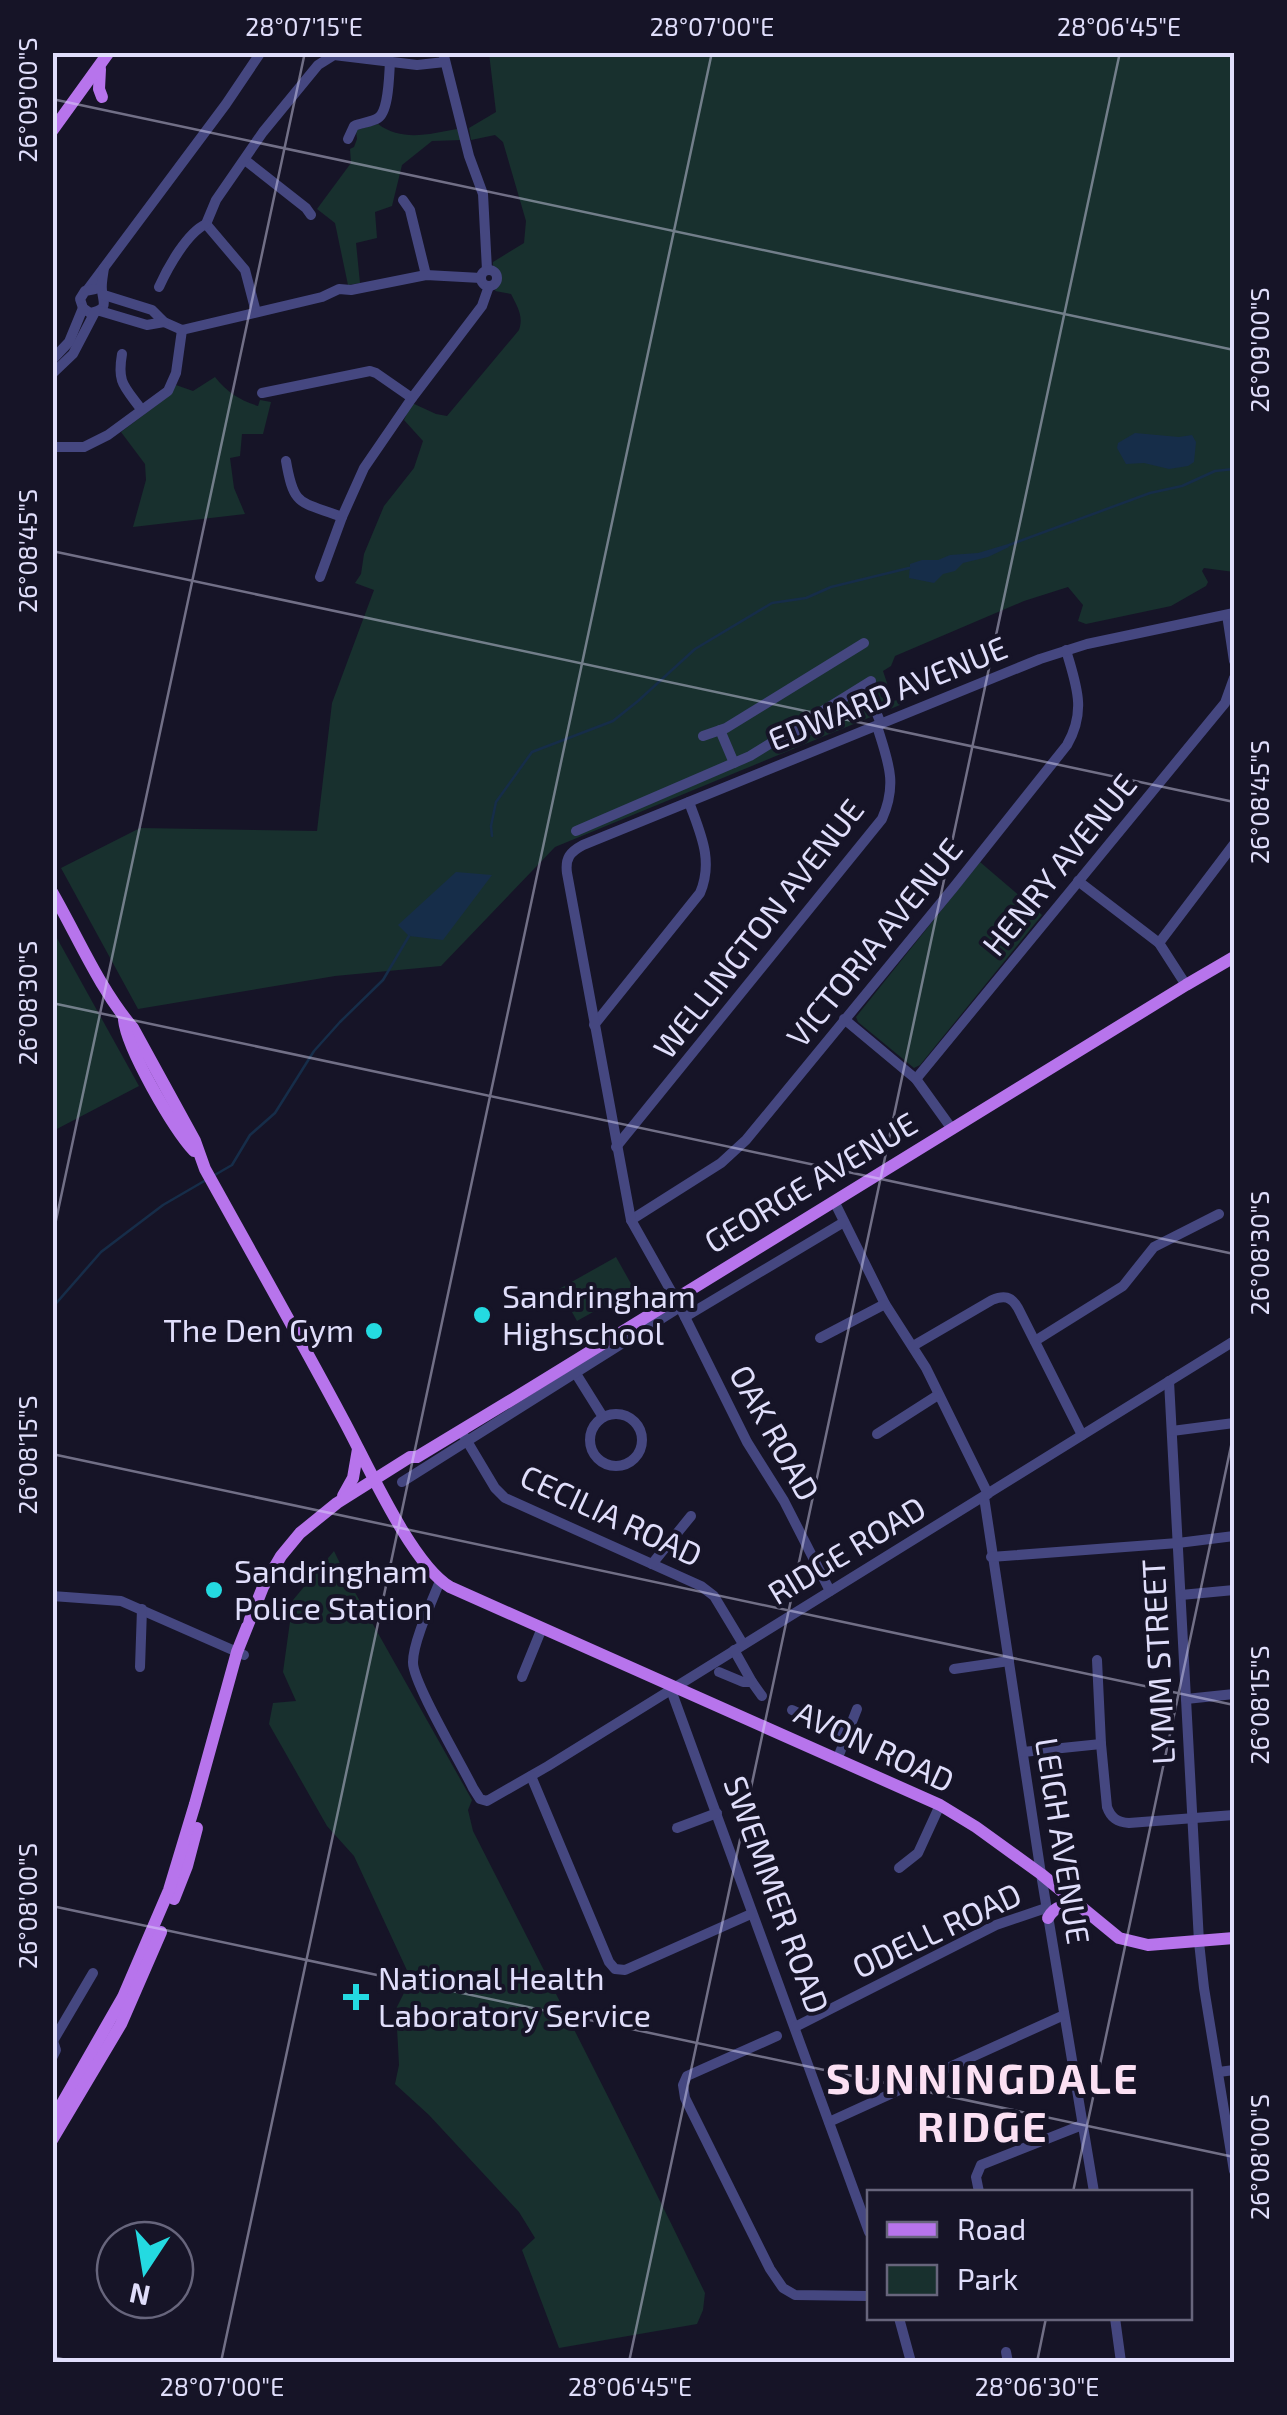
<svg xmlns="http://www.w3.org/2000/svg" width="1287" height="2415" viewBox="0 0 1287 2415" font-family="'Exo 2',sans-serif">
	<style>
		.green { fill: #18302e }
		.water { fill: #162d49 }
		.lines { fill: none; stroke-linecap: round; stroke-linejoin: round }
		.stream { stroke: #162d49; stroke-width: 2.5 }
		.minor { stroke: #454780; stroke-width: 10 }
		.major { stroke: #b774ec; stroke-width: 12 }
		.ticks { fill: none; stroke: #e0defb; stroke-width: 2.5; stroke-opacity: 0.45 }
		.poi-dot { fill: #24dae1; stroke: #161427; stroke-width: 4 }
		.labels { text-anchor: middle; stroke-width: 8; stroke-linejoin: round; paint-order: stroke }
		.street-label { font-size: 32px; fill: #e0defb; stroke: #161427 }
		.poi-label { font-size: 32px; fill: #e0defb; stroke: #161427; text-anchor: start }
		.district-label { font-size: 42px; font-weight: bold; letter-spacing: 2.5px; fill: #fbe0f3; stroke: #161427 }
		.neatline { fill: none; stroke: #e0defb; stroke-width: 4 }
		.ticks-label { font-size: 25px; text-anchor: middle; fill: #e0defb }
	</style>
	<rect width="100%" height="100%" fill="#161427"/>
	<!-- green -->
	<g class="green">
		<path d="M489,53h745v519l-30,-4 -2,3 6,11 -2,4 -35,20 -85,18 -8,-3 5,-16 -15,-18 -44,14 -129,55 -4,10 -8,5 5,15 -9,4 2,7 10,4 8,-1 1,5 -345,142 -114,119 -106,10 -197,33 -77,-141 79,-40 177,3 15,-128 42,-113 -19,-7 6,-9 3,-20 20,-48 30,-38 9,-27 -19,-21 8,-17 24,11 11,2 72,-86c5,-14 -2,-24 -8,-36l-16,-3 5,-13 -7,-9v-7l31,-19 2,-22 -23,-79 -8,-7 -24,5 -2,-12 27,-16z"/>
		<path d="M378,124c24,18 52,10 79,5l5,11 -30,1 -30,24 -10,41 -17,6 2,26 -21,5 4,40 -12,2 -13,-62 -18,-14 34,-46 -1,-14 4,-2 3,-8 -1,-9z"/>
		<path d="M215,377c12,15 24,23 43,29l2,-6 11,2 -8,32h-21l-2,22 -10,2 4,30 11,26 -112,13 13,-47 -1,-16 -24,-32 45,-34 10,-13 17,6z"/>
		<polygon points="980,862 1042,915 920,1065 914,1068 858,1022 856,1017"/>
		<polygon points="53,931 139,1086 53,1131 52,1131"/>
		<polygon points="616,1257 634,1289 577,1321 559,1289"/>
		<path d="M334,1551l14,29 124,220 -4,10 5,21c78,153 157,307 232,462l-2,17 -6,14 -138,24 -37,-98 13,-12 -16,-26 -90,-97 -34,-31 4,-19 -3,-56 15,-30 -57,-123 -27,-30 -58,-102 4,-21 23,-2 -13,-29 10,-72z"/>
	</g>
	<!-- water -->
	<g class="water">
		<polygon points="1135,433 1179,437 1192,435 1196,442 1194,462 1188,466 1169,469 1144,463 1126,464 1117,448 1118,443"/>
		<polygon points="1008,544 1009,547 988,557 963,563 955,571 943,574 934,583 909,578 910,564 922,560 938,560 950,555 978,553"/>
		<polygon points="456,872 492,875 443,940 409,936 398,925"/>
	</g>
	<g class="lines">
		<!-- stream -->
		<g class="stream">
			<polyline points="1009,545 1150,493 1182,486 1215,471 1234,469"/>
			<polyline points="492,836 491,826 496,802 532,752 613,721 638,701 695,649 772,603 806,598 831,587 909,568"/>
			<polyline points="213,1176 232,1165 250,1135 275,1113 314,1051 340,1022 383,980 409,936"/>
			<polyline points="52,1308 101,1252 163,1205 206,1180"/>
		</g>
		<!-- minor -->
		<g class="minor">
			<polyline points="443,52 469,156 483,194 487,270"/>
			<path d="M348,139l6,-13c7,-3 18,-4 24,-8 11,-7 11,-43 12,-56"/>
			<polyline points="245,160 306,208 311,215"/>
			<polyline points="403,200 410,210 426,275"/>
			<polyline points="206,224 216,200 263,132 318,65 334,55 417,65 445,62"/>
			<polyline points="206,224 245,270 256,312"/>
			<circle cx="489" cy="278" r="8"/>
			<path d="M159,287c9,-20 28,-54 47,-63"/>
			<polyline points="88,289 226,104 261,52"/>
			<path d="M95,289l-10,2 -5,8 3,9 7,5c18,-4 14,-8 12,-22 -1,-7 1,-16 2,-23"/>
			<polyline points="104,295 152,310 164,322 182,330 322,297 339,289 351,290 426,275 481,278"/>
			<polyline points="100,311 147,325 164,322"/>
			<path d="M122,354c-5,29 2,32 19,55"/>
			<polyline points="52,360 69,342 83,308"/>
			<polyline points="52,374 73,354 95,312"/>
			<polyline points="262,393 370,371 376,373 412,398"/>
			<polyline points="52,447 84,447 108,435 168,391 176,373 182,330"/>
			<path d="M286,461c8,47 14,40 56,56"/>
			<polyline points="320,577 342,517 364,468 412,398 482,306 489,286"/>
			<polyline points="1227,615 1234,661"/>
			<polyline points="720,730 734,763"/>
			<polyline points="703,736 726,728 864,643"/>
			<polyline points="784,738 821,726 865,701 873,704 881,724"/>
			<polyline points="576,831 750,756 871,681"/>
			<polyline points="1078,881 1159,943 1186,985"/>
			<polyline points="1159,943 1234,844"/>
			<polyline points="844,1019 916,1079 952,1129"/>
			<path d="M594,1025l106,-132c14,-33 0,-60 -11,-91"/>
			<polyline points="916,1079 1225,703 1234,678"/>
			<path d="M616,1147l266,-328c16,-36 6,-57 -5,-93"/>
			<polyline points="834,1201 885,1304 926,1368 988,1494"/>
			<path d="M631,1220l90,-57 25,-23 208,-253 113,-142c20,-35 9,-60 -1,-95"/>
			<polyline points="685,1317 844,1222"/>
			<polyline points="820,1338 885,1304"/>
			<polyline points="1035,1341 1123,1286 1154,1247 1219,1214"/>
			<path d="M913,1346l79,-46c12,-5 19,-4 26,8l64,127"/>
			<polyline points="573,1369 603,1417"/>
			<polyline points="1169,1381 1199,1942 1204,1988 1234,2171"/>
			<circle cx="616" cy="1440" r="26"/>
			<polyline points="461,1431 495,1488 505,1498 701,1586 714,1596 743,1644"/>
			<polyline points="1172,1431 1234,1423"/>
			<polyline points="877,1434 938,1395"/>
			<polyline points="402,1482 680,1307"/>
			<polyline points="984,1497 1041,1874 1094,2192"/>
			<polyline points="991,1557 1178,1543 1234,1536"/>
			<polyline points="652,1564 691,1516"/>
			<path d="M440,1581c-8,20 -27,61 -27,81 -1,19 49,103 60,126l7,11 7,2 61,-35 686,-425"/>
			<path d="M830,1591l-46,-90 -37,-59 -67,-135 -49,-87 -64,-347c-2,-15 3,-21 16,-28l457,-186 47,-15 147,-31"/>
			<polyline points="1181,1595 1234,1590"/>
			<polyline points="52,1596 121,1601 244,1655"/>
			<polyline points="734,1650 752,1682 762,1696"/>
			<path d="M1097,1660l4,84 6,63c4,11 10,15 22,16l105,-8"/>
			<polyline points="140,1667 142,1609"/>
			<polyline points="954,1669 1009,1661"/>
			<polyline points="719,1672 743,1682 752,1682"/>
			<polyline points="522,1677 542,1628"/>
			<polyline points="671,1690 869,2232"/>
			<polyline points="1186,1699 1234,1694"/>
			<polyline points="792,1710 847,1735"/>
			<polyline points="1023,1752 1101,1744"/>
			<polyline points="837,1760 857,1709"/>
			<polyline points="531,1776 609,1962 615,1969 625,1970 751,1914"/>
			<polyline points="677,1828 717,1813"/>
			<polyline points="899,1868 918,1853 940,1805"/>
			<polyline points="795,2027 996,1925 1046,1908"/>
			<polyline points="777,2036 687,2076 683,2085 685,2098 770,2269 783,2288 795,2295 869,2296"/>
			<polyline points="53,2041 93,1973"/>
			<polyline points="52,2058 56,2050 53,2041"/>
			<polyline points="1219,2072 1234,2070"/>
			<polyline points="829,2122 1064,2015"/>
			<polyline points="979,2192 976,2177 981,2165 1082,2125"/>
			<polyline points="899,2318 911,2362"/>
			<polyline points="1115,2318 1121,2362"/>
			<polyline points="1006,2352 1008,2362"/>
		</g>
		<!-- major -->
		<g class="major">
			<polyline points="100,69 99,89 102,97"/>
			<polyline points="52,131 109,52"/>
			<path d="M52,892c26,45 47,96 81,136l62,113 10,28c46,83 93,166 138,250 23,42 68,145 107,168l490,218 36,22 65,47 78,64 29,7 86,-7"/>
			<path d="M124,1020c3,29 49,108 70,131"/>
			<polyline points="343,1496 353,1478 358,1449"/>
			<polyline points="174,1899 187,1866 197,1828"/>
			<path d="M1048,1918c7,-13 17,-13 31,-12"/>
			<polyline points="52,2121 123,1997 169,1890 195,1804 237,1652 263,1587 281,1556 300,1533 337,1503 410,1457 417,1457 508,1402 1186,985 1234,957"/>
			<polyline points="52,2140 121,2024 161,1932"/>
		</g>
	</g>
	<!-- ticks -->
	<path class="ticks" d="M52,99l1182,251M52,551l1182,251M52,1003l1182,251M52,1239l253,-1187M52,1454l1182,251M52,1906l1182,251M1073,2192l161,-760M52,2357l24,5M221,2362l491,-2310M629,2362l491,-2310M1037,2362l9,-44"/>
	<!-- markers -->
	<g class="poi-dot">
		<circle cx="482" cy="1315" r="10"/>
		<circle cx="374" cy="1331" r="10"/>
		<circle cx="214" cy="1590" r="10"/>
		<path d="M351 1982h10v10h10v10h-10v10h-10v-10h-10v-10h10z"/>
	</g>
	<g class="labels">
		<!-- street labels -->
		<g class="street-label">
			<text transform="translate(888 694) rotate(-22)" y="11">EDWARD AVENUE</text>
			<text transform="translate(1060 865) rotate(-51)" y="11">HENRY AVENUE</text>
			<text transform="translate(759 929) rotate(-52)" y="11">WELLINGTON AVENUE</text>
			<text transform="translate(875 943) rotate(-51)" y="11">VICTORIA AVENUE</text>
			<text transform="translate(811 1183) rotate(-31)" y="11">GEORGE AVENUE</text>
			<text transform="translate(774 1433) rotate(61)" y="11">OAK ROAD</text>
			<text transform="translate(611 1516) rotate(25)" y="11">CECILIA ROAD</text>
			<text transform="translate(847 1551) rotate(-31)" y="11">RIDGE ROAD</text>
			<text transform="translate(1159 1662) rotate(-93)" y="11">LYMM STREET</text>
			<text transform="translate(874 1747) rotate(25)" y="11">AVON ROAD</text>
			<text transform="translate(1062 1841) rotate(81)" y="11">LEIGH AVENUE</text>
			<text transform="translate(776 1895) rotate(70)" y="11">SWEMMER ROAD</text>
			<text transform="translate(937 1931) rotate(-25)" y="11">ODELL ROAD</text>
		</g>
		<!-- poi labels -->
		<g class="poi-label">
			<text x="502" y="1308">Sandringham<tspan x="502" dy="37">Highschool</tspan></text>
			<text x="354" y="1342" text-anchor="end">The Den Gym</text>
			<text x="234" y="1583">Sandringham<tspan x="234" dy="37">Police Station</tspan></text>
			<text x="378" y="1990">National Health<tspan x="378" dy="37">Laboratory Service</tspan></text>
		</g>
		<!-- district labels -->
		<g class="district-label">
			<text x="983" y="2094">SUNNINGDALE<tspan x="983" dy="48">RIDGE</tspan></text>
		</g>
	</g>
	<!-- border -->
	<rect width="1287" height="2415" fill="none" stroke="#161427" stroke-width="110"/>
	<!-- legend -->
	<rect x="867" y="2190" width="325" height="130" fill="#161427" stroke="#67657c" stroke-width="2.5"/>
	<rect x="887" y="2222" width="50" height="15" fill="#b774ec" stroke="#67657c" stroke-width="2.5"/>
	<text x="957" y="2240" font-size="30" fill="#e0defb">Road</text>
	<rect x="887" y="2265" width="50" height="30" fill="#18302e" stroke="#67657c" stroke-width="2.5"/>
	<text x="957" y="2290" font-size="30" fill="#e0defb">Park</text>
	<!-- north arrow -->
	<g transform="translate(145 2270) rotate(192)"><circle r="48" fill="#161427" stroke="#67657c" stroke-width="2.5"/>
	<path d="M0-8L18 38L0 25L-18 38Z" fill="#24dae1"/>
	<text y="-15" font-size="28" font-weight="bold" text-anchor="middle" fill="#e0defb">N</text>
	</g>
	<rect x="55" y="55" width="1177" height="2305" class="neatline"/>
	<g class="ticks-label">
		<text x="304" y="36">28°07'15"E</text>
		<text x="712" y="36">28°07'00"E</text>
		<text x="1119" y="36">28°06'45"E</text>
		<text transform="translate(28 100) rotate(-90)" y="9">26°09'00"S</text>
		<text transform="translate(1260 350) rotate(-90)" y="9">26°09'00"S</text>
		<text transform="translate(28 551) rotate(-90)" y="9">26°08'45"S</text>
		<text transform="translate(1260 802) rotate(-90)" y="9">26°08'45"S</text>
		<text transform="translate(28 1003) rotate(-90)" y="9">26°08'30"S</text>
		<text transform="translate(1260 1253) rotate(-90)" y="9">26°08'30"S</text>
		<text transform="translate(28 1455) rotate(-90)" y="9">26°08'15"S</text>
		<text transform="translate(1260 1705) rotate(-90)" y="9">26°08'15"S</text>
		<text transform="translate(28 1906) rotate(-90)" y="9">26°08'00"S</text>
		<text transform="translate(1260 2157) rotate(-90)" y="9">26°08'00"S</text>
		<text x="222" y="2396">28°07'00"E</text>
		<text x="630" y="2396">28°06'45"E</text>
		<text x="1037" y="2396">28°06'30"E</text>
	</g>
</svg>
